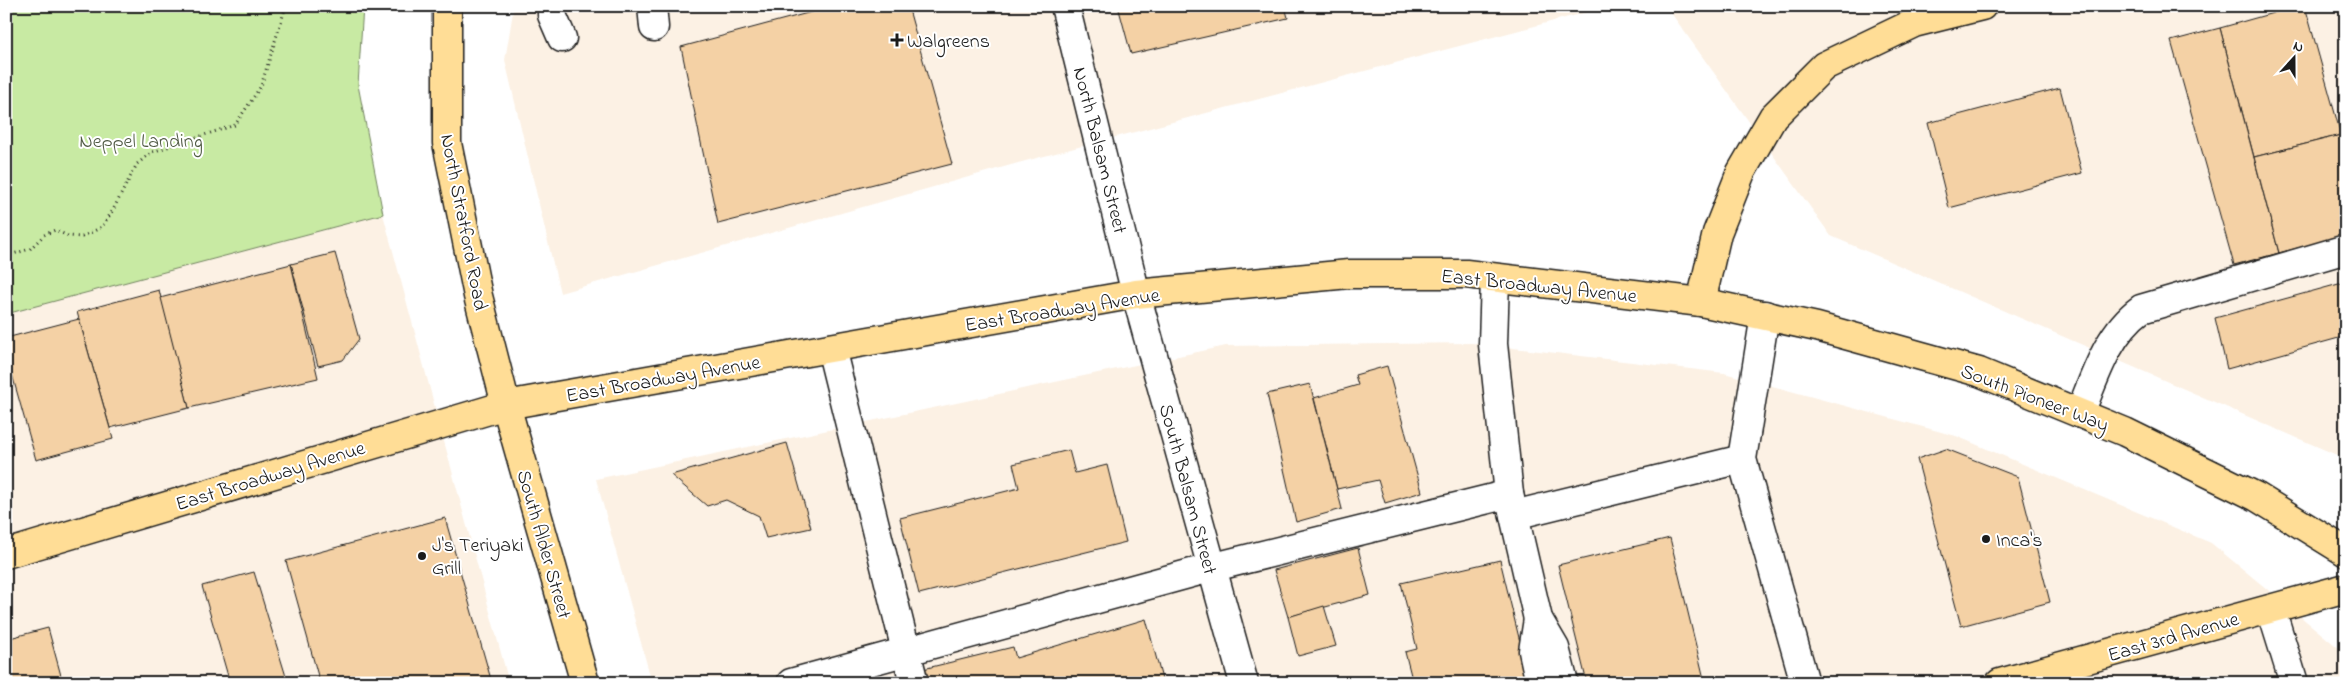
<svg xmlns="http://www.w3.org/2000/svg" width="2352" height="689" viewBox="0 0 2352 689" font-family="'Indie Flower',sans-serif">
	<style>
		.built { fill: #fcf1e4 }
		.green { fill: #c8eaa3; stroke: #728360 }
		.building { fill: #f4d1a5; stroke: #1c1c1c }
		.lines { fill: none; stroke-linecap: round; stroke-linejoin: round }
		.minor-casing { stroke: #1c1c1c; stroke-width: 31 }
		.major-casing { stroke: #1c1c1c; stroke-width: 31 }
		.path { stroke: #1c1c1c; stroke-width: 3; stroke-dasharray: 1 4; stroke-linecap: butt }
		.minor { stroke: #fff; stroke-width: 28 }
		.major { stroke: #ffdd96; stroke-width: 28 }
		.poi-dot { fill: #1c1c1c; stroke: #fff; stroke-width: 2 }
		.labels { text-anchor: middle; stroke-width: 4; stroke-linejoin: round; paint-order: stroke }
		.poi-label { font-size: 20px; fill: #1c1c1c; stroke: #fff; text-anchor: start }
		.park-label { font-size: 20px; fill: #505a44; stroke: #fff }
		.street-label { font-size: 20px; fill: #1c1c1c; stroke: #fff }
	</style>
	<rect width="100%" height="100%" fill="#fff"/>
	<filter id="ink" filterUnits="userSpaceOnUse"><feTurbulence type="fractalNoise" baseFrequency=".02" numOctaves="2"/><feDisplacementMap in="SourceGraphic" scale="10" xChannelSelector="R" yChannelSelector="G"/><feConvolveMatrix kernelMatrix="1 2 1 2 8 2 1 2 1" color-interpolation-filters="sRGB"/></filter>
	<g filter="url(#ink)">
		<!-- built -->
		<g class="built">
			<polygon points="514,6 1610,6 1018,163 560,293 505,60"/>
			<polygon points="1666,6 2346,6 2346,459 1831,236"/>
			<polygon points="383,214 509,683 6,683 6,312"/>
			<polygon points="1472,343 1724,373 1956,436 2211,543 2346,654 2346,683 652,683 596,479 1226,346"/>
		</g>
		<!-- green -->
		<polygon class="green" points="6,6 363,6 358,85 383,214 6,314"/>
		<!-- building -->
		<g class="building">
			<polygon points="834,6 908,6 952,164 718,224 681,47"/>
			<polygon points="1118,6 1285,6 1288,18 1131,54"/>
			<polygon points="2298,6 2305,6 2341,135 2254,157 2220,28"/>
			<polygon points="2220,28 2279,253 2234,265 2171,41"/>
			<polygon points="2060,88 2082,173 1949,208 1928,123"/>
			<polygon points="2341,135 2346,154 2346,235 2279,253 2254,157"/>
			<polygon points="335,253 359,339 343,360 318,366 291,264"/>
			<polygon points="291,264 318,378 189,408 160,298"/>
			<polygon points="2346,282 2346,336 2227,369 2215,318"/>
			<polygon points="159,290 189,408 110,428 77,312"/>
			<polygon points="79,319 113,439 36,460 6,353 6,338"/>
			<polygon points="1387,366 1422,492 1385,503 1378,480 1337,489 1314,398 1358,385 1355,375"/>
			<polygon points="1310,384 1342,509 1296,522 1267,394"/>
			<polygon points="787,443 811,528 766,538 759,516 726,500 707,506 671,475"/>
			<polygon points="1946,449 2018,477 2050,602 1961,626 1917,459"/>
			<polygon points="1069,450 1075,473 1107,465 1126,542 919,594 900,518 1019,488 1013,464"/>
			<polygon points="445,518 492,683 320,683 286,561"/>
			<polygon points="1670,538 1705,683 1587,683 1558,565"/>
			<polygon points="1358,548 1370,595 1288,617 1274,570"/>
			<polygon points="1500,560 1530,683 1413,683 1405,652 1417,649 1401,583"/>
			<polygon points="254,572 288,683 230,683 202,586"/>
			<polygon points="1324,606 1336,646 1298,656 1288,617"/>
			<polygon points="1146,619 1163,683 922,683 919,670 1013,647 1016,658"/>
			<polygon points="48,628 63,683 6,683 6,639"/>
		</g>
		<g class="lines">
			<defs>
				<g id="minor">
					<polyline points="552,6 552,15 562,38"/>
					<polyline points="652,6 654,27"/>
					<polyline points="1065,6 1136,294 1244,683"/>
					<polyline points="1495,278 1493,344 1509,494 1538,619 1555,648 1564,683"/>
					<polyline points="1765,315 1742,459 1805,683"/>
					<polyline points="831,348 914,683"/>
					<path d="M2080,413c15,-37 28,-80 61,-104l205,-60"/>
					<polyline points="1514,515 1742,459"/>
					<polyline points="2271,609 2294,683"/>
					<polyline points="1538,619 1533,651 1540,683"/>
					<polyline points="791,683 1210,568 1509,494"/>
				</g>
				<g id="major">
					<polyline points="447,6 447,143 478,296 506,405 585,683"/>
					<polyline points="1701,302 1717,233 1741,172 1773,117 1824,66 1914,23 1982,6"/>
					<polyline points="6,554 506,405 1136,294 1349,274 1466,274 1701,302 1817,327 1979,372 2125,432 2257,497 2346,552"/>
					<polyline points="2000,683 2346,588"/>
				</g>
			</defs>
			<!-- minor casing -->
			<use href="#minor" class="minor-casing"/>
			<!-- major casing -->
			<use href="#major" class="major-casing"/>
			<!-- path -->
			<polyline class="path" points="6,256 30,249 44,235 55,230 68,236 82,237 102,227 113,210 137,164 152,152 235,125 261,86 286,6"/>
			<!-- minor -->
			<use href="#minor" class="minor"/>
			<!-- major -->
			<use href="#major" class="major"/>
		</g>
	</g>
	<!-- markers -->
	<g class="poi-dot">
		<path d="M894.5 32.5h5v5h5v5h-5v5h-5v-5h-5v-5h5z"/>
		<circle cx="1986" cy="539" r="5"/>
		<circle cx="422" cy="556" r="5"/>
	</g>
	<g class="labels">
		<!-- poi labels -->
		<g class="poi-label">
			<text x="907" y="47">Walgreens</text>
			<text x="1996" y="546">Inca's</text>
			<text x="432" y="551">J's Teriyaki<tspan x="432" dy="23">Grill</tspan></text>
		</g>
		<!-- park labels -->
		<g class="park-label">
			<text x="141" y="147">Neppel Landing</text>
		</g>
		<!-- street labels -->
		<g class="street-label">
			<text transform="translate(1101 150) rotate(76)" y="7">North Balsam Street</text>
			<text transform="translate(465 222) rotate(79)" y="7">North Stratford Road</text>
			<text transform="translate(1539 285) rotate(6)" y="7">East Broadway Avenue</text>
			<text transform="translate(1062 309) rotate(-9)" y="7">East Broadway Avenue</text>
			<text transform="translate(663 378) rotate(-10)" y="7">East Broadway Avenue</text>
			<text transform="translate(2035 397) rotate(21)" y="7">South Pioneer Way</text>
			<text transform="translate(270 475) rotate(-17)" y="7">East Broadway Avenue</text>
			<text transform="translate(1189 489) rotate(75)" y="7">South Balsam Street</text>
			<text transform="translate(545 544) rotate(74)" y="7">South Alder Street</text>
			<text transform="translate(2173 636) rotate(-16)" y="7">East 3rd Avenue</text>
		</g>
	</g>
	<!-- margin -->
	<rect width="2352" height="689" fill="none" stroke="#fff" stroke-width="25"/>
	<rect x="12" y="12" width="2327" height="664" fill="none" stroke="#1c1c1c" stroke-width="2" filter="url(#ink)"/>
	<!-- north arrow -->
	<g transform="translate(2294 58) rotate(21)" stroke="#ffffff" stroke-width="4" paint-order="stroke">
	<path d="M0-4L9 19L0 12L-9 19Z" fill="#1c1c1c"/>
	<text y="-8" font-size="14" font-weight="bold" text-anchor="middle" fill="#1c1c1c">N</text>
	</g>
</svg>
